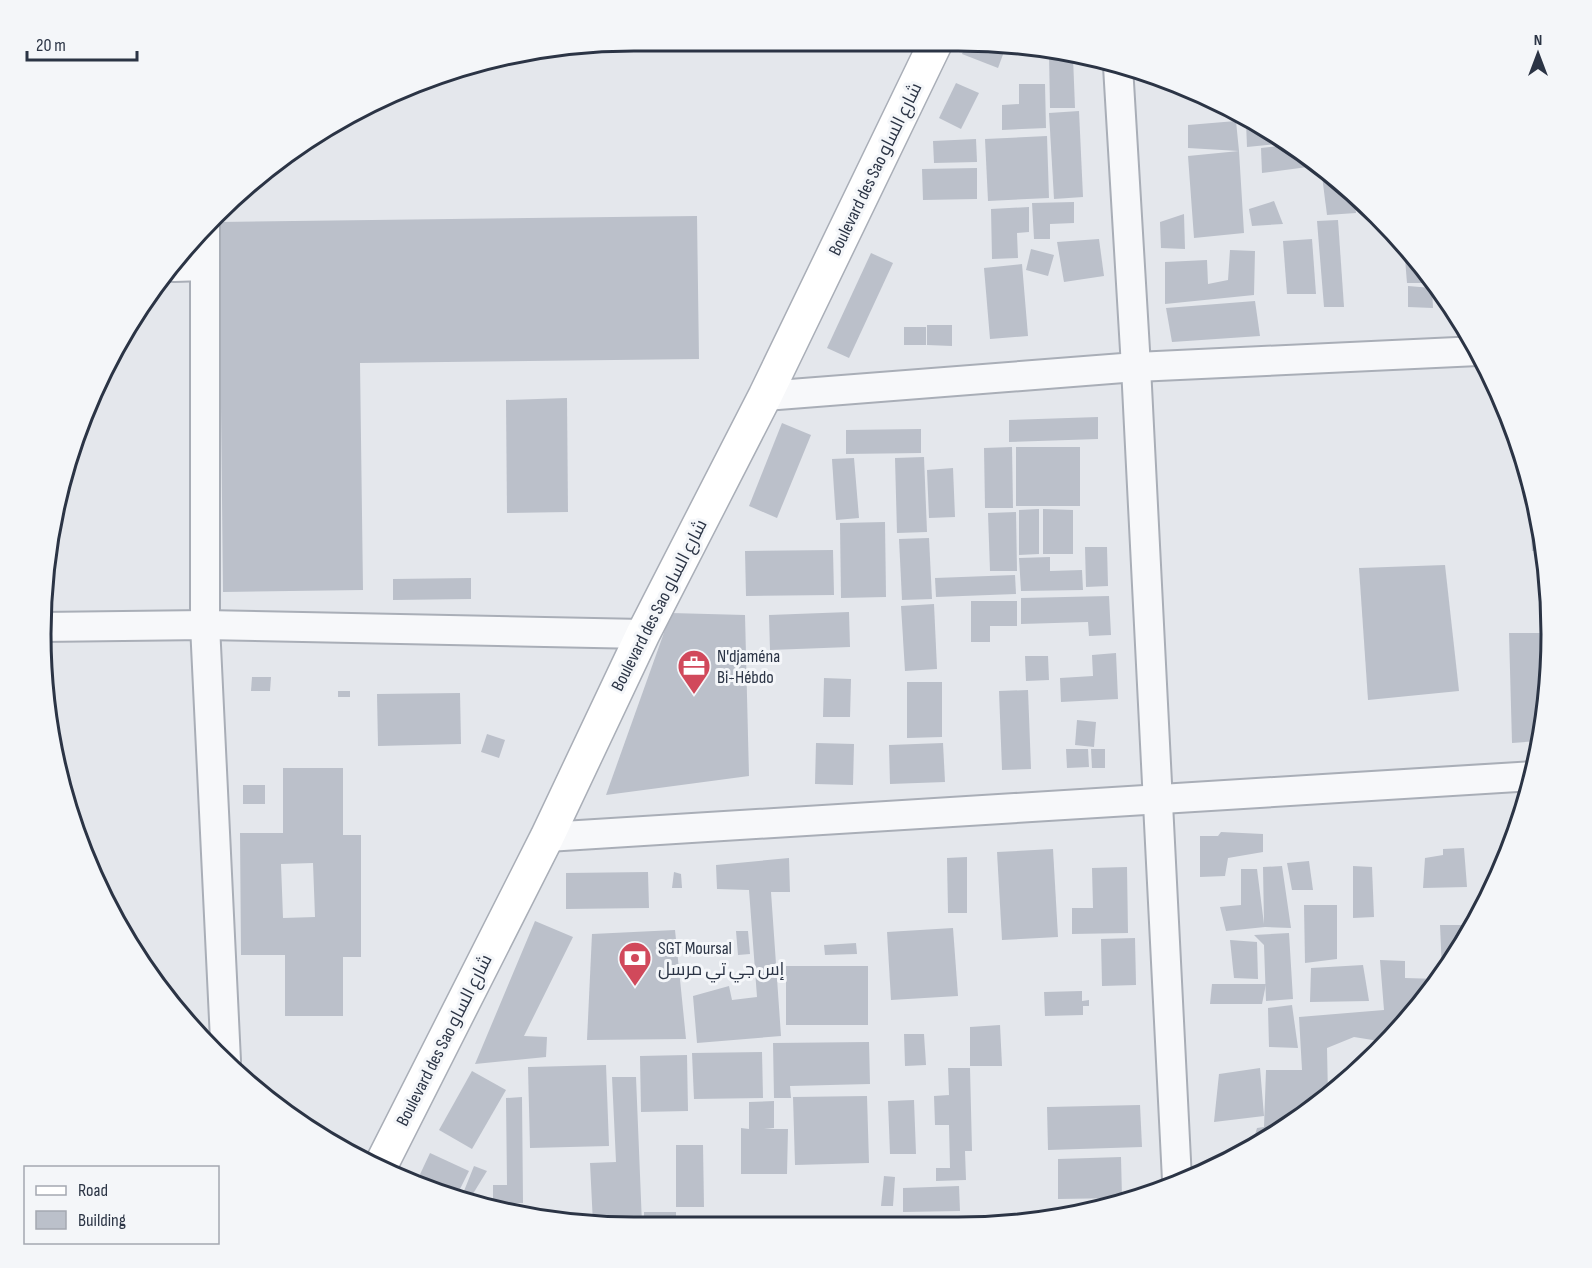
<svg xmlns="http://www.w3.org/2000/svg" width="1592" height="1268" viewBox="0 0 1592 1268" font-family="'Sofia Sans Condensed',Cairo,sans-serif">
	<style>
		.building { fill: #bbc0ca; fill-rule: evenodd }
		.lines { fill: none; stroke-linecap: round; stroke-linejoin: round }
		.street-casing { stroke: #a9aeb7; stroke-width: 32 }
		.secondary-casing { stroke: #a9aeb7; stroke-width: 36 }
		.street { stroke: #f7f8fa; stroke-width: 28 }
		.secondary { stroke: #fff; stroke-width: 33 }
		.labels { text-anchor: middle; stroke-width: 6; stroke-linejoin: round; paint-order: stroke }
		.street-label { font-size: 18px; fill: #2b3445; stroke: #f4f6f9 }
		.poi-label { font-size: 18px; fill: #2b3445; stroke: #f4f6f9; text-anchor: start }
		.rim { fill: none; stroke: #2b3445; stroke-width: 3 }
	</style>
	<rect width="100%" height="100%" fill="#e4e7ec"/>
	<!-- building -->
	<g class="building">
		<polygon points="967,42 985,42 1005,49 998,68 962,54"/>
		<polygon points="1049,53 1073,57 1075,108 1050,108"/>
		<polygon points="956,83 979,93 961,129 939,118"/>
		<polygon points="1019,84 1045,84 1046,128 1002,130 1002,105 1019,104"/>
		<polygon points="1079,111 1083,197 1054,199 1049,113"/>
		<polygon points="1236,121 1239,151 1244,233 1194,238 1188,156 1239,151 1188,148 1188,125"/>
		<polygon points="1256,121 1286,143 1247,147 1246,122"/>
		<polygon points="1047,136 1049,198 988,201 985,139"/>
		<polygon points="976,139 977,162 934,163 933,141"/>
		<polygon points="1290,145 1315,163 1315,166 1262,173 1261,148"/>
		<polygon points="977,168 977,199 923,200 922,169"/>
		<polygon points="1321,168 1353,192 1356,213 1327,215"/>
		<polygon points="1274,201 1283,224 1252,226 1249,209"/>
		<polygon points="1074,202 1074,223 1050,224 1050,239 1034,239 1032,203"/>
		<polygon points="1029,207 1029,232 1017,233 1018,258 992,259 991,209"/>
		<polygon points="1184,214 1185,249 1161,248 1160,222"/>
		<polygon points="697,216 699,359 360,363 363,590 223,592 219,222"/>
		<polygon points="1338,220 1344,307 1324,307 1317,221"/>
		<polygon points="1099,239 1104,276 1064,282 1057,242"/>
		<polygon points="1312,239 1316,294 1287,294 1283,241"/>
		<polygon points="1404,246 1428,271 1428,283 1407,283"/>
		<polygon points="1031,249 1054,255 1048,276 1026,270"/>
		<polygon points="1230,250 1255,251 1254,295 1165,304 1165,262 1207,260 1208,284 1228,280"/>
		<polygon points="871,253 893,263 849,358 827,348"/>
		<polygon points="1022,264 1028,336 990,339 984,268"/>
		<polygon points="1408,286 1432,288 1433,308 1408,307"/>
		<polygon points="1255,301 1260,336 1172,342 1166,308"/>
		<polygon points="927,325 952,325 952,346 927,345"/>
		<rect x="904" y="327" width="22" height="18"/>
		<polygon points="567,398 568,512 507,513 506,400"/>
		<polygon points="1098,417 1098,439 1009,442 1009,420"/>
		<polygon points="782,423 811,435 777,518 749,506"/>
		<polygon points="921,429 921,453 846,454 846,430"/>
		<polygon points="1012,447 1013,508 985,508 984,448"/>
		<rect x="1016" y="447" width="64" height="59"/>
		<polygon points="924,457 927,532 897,533 895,458"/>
		<polygon points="854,458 859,518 836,520 832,459"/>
		<polygon points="953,468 955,517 929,518 927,470"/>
		<polygon points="1528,484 1530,484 1545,550 1532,551"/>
		<polygon points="1039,509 1039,554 1019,555 1019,510"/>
		<polygon points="1043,509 1073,510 1073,554 1043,554"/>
		<polygon points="1016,512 1017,571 990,571 988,513"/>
		<polygon points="885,522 886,597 841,598 840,523"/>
		<polygon points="929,538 932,599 902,600 899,539"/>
		<polygon points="1085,547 1107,547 1108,586 1086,587"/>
		<polygon points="833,550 834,595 746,596 745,551"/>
		<polygon points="1050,557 1050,571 1082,570 1083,590 1021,591 1019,558"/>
		<polygon points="1445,565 1459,691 1368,700 1359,568"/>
		<polygon points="1541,573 1547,573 1549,641 1545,641"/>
		<polygon points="1015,575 1016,594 936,597 935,578"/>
		<polygon points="471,578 471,599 393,600 393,579"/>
		<polygon points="1109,596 1111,635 1089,636 1088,622 1021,624 1021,598"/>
		<polygon points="971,601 1017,601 1017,626 990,626 990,642 971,642"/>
		<polygon points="934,604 937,669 905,671 901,606"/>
		<polygon points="849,612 850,647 770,650 769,615"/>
		<polygon points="671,613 745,615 749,776 606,795"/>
		<polygon points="1509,633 1540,633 1545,707 1539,741 1512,743"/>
		<polygon points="1116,653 1118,699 1061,702 1060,678 1093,676 1092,655"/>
		<polygon points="1025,656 1048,656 1049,680 1026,681"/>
		<polygon points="252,677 271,677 270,691 251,691"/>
		<polygon points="824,678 851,679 850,717 823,717"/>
		<polygon points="907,682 942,682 942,737 907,738"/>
		<polygon points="1028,690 1031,769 1002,770 999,691"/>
		<rect x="338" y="691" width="12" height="6"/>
		<polygon points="460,693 461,744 378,746 377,694"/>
		<polygon points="1077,720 1096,722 1094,747 1075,745"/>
		<polygon points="487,734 505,740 499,758 481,752"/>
		<polygon points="816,743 854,744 853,785 815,784"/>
		<polygon points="943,743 945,782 890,784 889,745"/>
		<polygon points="1066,749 1088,749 1089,767 1067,768"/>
		<polygon points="1091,749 1105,749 1105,768 1092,768"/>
		<path d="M283,768h60v67h18v122h-18v59h-58v-61h-44l-1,-122h43zM313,863l2,54 -32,1 -2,-54z"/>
		<rect x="243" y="785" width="22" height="19"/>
		<polygon points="1221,832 1263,834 1263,852 1228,858 1225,876 1200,877 1200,836 1218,836"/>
		<polygon points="1514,834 1506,855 1505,835"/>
		<polygon points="1464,848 1467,887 1423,888 1425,858 1443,855 1443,849"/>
		<polygon points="1053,849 1058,937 1002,940 997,852"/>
		<polygon points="967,857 967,913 948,913 947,858"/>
		<polygon points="789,858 790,892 771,892 781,1036 697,1043 693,996 729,986 732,1000 757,997 749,890 717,889 716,865"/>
		<polygon points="1309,861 1313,890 1292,890 1287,863"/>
		<polygon points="1282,866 1291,928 1265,927 1226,931 1220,907 1241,905 1241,869 1257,869 1264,924 1263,867"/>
		<polygon points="1353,866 1372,867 1374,917 1353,918"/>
		<polygon points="1127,867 1128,933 1072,934 1072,908 1093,908 1092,868"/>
		<polygon points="648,872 649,908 566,909 566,873"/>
		<polygon points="674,872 681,874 682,888 672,888"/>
		<polygon points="1304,905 1337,905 1337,959 1305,963"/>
		<polygon points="535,921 573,937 524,1036 547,1037 546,1057 475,1064"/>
		<polygon points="1440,925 1462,925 1464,939 1445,970 1442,970"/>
		<polygon points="953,928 958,996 891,1000 887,932"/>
		<polygon points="675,930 686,1039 587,1040 592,934"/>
		<polygon points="736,931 748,931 750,954 738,955"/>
		<polygon points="1289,933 1293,999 1266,1001 1264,945 1254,935"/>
		<polygon points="1135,938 1136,985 1102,986 1101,939"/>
		<polygon points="1230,940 1257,942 1258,979 1234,978"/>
		<polygon points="856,943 857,954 825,955 824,945"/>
		<polygon points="1380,960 1405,961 1405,978 1439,979 1429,996 1385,1042 1354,1037 1327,1048 1328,1096 1251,1149 1257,1128 1264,1127 1266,1070 1302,1070 1299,1017 1384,1010"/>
		<polygon points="1363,965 1369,1001 1310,1002 1311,968"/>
		<rect x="786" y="966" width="82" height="59"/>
		<polygon points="1212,984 1266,984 1262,1004 1210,1004"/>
		<polygon points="1082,991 1082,1001 1089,1000 1089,1006 1083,1006 1083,1015 1045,1016 1044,992"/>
		<polygon points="1292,1005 1298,1048 1269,1047 1268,1008"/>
		<polygon points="1000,1025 1002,1066 970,1066 970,1027"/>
		<polygon points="904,1034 924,1034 926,1065 905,1066"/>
		<polygon points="869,1042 870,1084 790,1086 791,1098 774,1098 773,1043"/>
		<polygon points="762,1052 763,1098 694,1099 692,1053"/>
		<polygon points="687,1055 688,1111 641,1112 640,1056"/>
		<polygon points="606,1065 609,1146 530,1148 528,1067"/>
		<polygon points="948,1068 970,1068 972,1151 965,1151 966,1180 936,1181 936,1168 950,1168 949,1125 935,1125 934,1096 949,1095"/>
		<polygon points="1260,1068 1264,1116 1214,1122 1219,1074"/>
		<polygon points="472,1071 506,1090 472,1149 439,1130"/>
		<polygon points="612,1077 636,1077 642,1224 593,1224 590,1163 616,1162"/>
		<polygon points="867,1096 869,1163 795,1165 793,1097"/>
		<polygon points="522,1097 523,1203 493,1203 493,1185 507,1185 506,1098"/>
		<polygon points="914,1100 916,1154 890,1154 888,1101"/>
		<polygon points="774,1101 774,1128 764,1129 788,1129 787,1174 741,1174 741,1128 749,1129 749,1102"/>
		<polygon points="1140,1105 1142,1147 1048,1150 1047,1107"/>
		<polygon points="676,1145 703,1145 704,1207 676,1207"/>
		<polygon points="430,1153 469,1171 456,1197 415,1185"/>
		<polygon points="1121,1157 1122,1198 1058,1199 1058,1159"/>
		<polygon points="474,1166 487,1171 471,1197 464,1191"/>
		<polygon points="884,1176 895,1177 893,1206 881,1206"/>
		<polygon points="959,1186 960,1211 903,1212 903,1188"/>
		<rect x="644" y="1212" width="32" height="15"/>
		<polygon points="510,1213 535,1213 535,1218 519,1216"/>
	</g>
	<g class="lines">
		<defs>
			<g id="street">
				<polyline points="1118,66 1136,367 1177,1180"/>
				<polyline points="205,227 205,625 226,1061"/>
				<polyline points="174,267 205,266"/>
				<polyline points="765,396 1136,367 1478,351"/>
				<polyline points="41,627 205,625 643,634"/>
				<polyline points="547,837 1533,776"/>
			</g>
			<polyline id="secondary" points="380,1167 547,837 643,634 765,396 936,42"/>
		</defs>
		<!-- street casing -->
		<use href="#street" class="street-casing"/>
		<!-- secondary casing -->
		<use href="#secondary" class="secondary-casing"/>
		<!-- street -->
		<use href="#street" class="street"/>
		<!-- secondary -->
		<use href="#secondary" class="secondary"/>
	</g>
	<!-- icons -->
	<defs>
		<symbol id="office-pin" viewBox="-11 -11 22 30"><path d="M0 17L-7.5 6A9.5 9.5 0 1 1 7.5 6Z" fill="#d1495b" stroke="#f4f6f9"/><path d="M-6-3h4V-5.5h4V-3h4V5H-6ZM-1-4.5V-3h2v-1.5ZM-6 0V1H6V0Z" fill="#fff"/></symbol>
		<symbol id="bank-pin" viewBox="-11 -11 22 30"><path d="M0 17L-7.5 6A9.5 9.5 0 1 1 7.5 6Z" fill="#d1495b" stroke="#f4f6f9"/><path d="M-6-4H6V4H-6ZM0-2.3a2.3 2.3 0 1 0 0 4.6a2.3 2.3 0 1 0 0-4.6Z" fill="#fff"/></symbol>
	</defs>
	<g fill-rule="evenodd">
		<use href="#office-pin" x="675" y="647" width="38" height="52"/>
		<use href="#bank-pin" x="616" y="939" width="38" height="52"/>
	</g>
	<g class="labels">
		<!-- street labels -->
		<g class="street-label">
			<text transform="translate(875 169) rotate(-64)" y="6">Boulevard des Sao شارع الساو</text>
			<text transform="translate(659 605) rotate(-63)" y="6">Boulevard des Sao شارع الساو</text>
			<text transform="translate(444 1040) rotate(-63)" y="6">Boulevard des Sao شارع الساو</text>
		</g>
		<!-- poi labels -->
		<g class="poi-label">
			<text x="717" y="662">N'djaména<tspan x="717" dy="21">Bi-Hébdo</tspan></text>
			<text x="658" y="954">SGT Moursal<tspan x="658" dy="21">إس جي تي مرسل</tspan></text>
		</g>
	</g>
	<!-- crop -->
	<path d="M0 0H1592V1268H0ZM634 51H958A583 583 0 0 1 1541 634V634A583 583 0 0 1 958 1217H634A583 583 0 0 1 51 634V634A583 583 0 0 1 634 51Z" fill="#f4f6f9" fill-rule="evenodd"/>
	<path class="rim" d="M634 51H958A583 583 0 0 1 1541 634V634A583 583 0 0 1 958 1217H634A583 583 0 0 1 51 634V634A583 583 0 0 1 634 51Z"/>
	<!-- legend -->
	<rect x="24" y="1166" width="195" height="78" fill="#f4f6f9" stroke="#a4a8b1" stroke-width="1.5"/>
	<rect x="36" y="1186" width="30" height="9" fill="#ffffff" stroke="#a4a8b1" stroke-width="1.5"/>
	<text x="78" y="1196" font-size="18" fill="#2b3445">Road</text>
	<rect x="36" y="1211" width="30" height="18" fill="#bbc0ca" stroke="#a4a8b1" stroke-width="1.5"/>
	<text x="78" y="1226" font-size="18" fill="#2b3445">Building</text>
	<!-- north arrow -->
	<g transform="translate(1538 54)" stroke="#f4f6f9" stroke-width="4.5" paint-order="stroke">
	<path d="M0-4.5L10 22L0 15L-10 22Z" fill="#2b3445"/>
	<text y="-9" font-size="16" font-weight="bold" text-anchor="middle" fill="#2b3445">N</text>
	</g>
	<!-- scale -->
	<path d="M27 51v9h110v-9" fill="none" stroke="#2b3445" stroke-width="3"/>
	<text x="36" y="51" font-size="18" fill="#2b3445" stroke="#f4f6f9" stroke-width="4.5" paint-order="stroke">20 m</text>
</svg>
